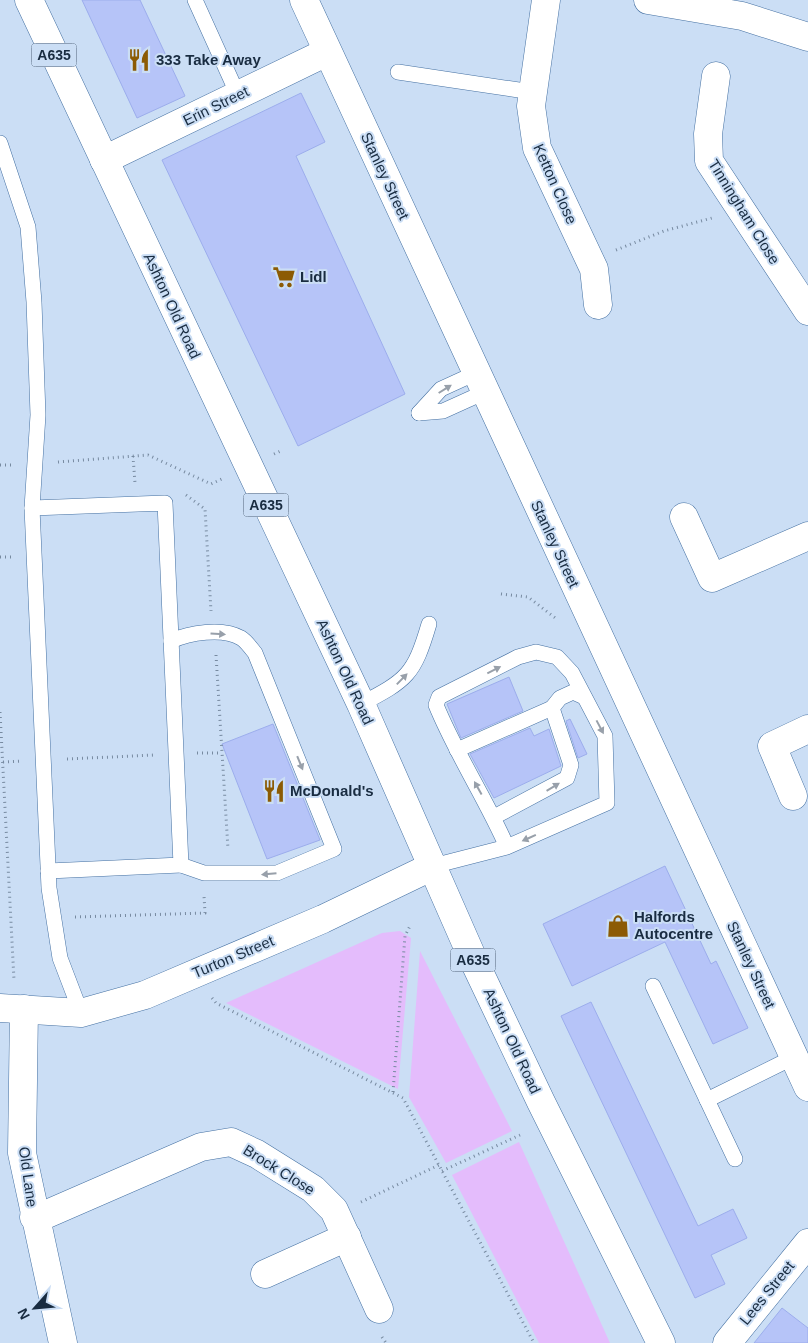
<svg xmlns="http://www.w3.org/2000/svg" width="808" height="1343" viewBox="0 0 808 1343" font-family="Helvetica,sans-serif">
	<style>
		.green { fill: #e4bcfc }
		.building { fill: #b6c4f8; stroke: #9cadec }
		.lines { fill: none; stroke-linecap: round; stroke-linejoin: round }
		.lane-casing { stroke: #4470a2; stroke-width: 16 }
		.street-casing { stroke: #4470a2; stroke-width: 29 }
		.secondary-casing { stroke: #4470a2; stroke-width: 29 }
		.highway-casing { stroke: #4470a2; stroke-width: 29 }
		.path { stroke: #778aa0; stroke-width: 3; stroke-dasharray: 1 4; stroke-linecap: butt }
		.lane { stroke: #fff; stroke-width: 15 }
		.street { stroke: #fff; stroke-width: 28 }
		.secondary { stroke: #fff; stroke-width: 28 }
		.highway { stroke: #fff; stroke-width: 28 }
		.oneway { fill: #98a0aa }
		.labels { text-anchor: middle; stroke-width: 4; stroke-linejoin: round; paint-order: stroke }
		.shield { fill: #cbdef5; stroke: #4e6177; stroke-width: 1 }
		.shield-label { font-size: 14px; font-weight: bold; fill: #192c41 }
		.poi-label { font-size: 15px; font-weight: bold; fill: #192c41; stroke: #cbdef5; text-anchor: start }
		.street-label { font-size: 15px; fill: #192c41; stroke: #cbdef5 }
	</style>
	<rect width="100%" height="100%" fill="#cbdef5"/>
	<!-- green -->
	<g class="green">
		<polygon points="400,931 411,938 398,1089 226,1003 382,933"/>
		<polygon points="420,951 512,1131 446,1163 409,1097"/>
		<polygon points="519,1142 610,1343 539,1343 452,1175"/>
	</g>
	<!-- building -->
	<g class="building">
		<polygon points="82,0 140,0 185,96 137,118"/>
		<polygon points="301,93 325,142 296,156 405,394 298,446 162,160"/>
		<polygon points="509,677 523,711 461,738 447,704"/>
		<polygon points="570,719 587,754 578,758 566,721"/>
		<polygon points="273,724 320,840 267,859 222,744"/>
		<polygon points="530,728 534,736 549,729 561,766 494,798 470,754"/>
		<polygon points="665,866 711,964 716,961 748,1028 713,1044 665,942 572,986 543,924"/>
		<polygon points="591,1002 698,1226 733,1209 747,1238 711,1255 725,1284 695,1298 561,1016"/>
		<polygon points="782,1308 808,1328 808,1343 754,1343"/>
	</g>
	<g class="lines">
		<defs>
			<g id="lane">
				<polyline points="195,0 238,95"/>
				<polyline points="398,72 532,92"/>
				<polyline points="0,143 28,227 34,302 38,415 32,508 49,888 60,958 81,1013"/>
				<polyline points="419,413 441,389 476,373"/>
				<polyline points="419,413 443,411 485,392"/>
				<polyline points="32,508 165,503 181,865 48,871"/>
				<path d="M171,641c18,-8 51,-14 70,-3 5,3 10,10 14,15l79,196 -57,24h-73l-23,-8"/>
				<path d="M361,704c46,-24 53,-29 68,-80"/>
				<polyline points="457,750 552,708"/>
				<polyline points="494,817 567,778 571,765 552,708 560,698 573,692 584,697"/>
				<path d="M433,866l74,-19 100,-44 -2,-67 -33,-63 -15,-16 -21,-5 -18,5 -79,40 -3,8c20,49 50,94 71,142"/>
				<polyline points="653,986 735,1159"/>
				<polyline points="707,1100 794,1057"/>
			</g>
			<g id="street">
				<polyline points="304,0 808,1087"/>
				<polyline points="546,0 531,106 537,148 594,269 598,305"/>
				<polyline points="716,76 708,134 709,161 808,311"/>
				<polyline points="104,160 327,52"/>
				<polyline points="684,517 712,578 808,536"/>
				<polyline points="793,796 772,746 808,729"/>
				<polyline points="0,1008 81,1013 145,995 323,919 433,866"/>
				<polyline points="24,1009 22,1153 63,1343"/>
				<polyline points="34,1217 47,1214 201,1147 231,1142 257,1154 313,1189 334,1210 379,1309"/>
				<polyline points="265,1274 347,1237"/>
				<polyline points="727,1343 808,1243"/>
			</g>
			<polyline id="secondary" points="648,0 742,16 808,37"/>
			<polyline id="highway" points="29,0 361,704 473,959 541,1102 661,1343"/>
		</defs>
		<!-- lane casing -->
		<use href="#lane" class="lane-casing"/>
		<!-- street casing -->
		<use href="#street" class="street-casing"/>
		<!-- secondary casing -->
		<use href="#secondary" class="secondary-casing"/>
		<!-- highway casing -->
		<use href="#highway" class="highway-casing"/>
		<!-- path -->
		<g class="path">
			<polyline points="616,250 664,231 712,218"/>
			<polyline points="274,454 283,450"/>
			<polyline points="133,456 135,483"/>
			<polyline points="58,462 148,455 211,484 224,478"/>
			<polyline points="0,465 12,465"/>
			<polyline points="186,495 205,509 211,611"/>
			<polyline points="0,557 12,557"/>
			<polyline points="501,594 528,597 558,620"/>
			<polyline points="216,655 228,849"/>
			<polyline points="0,712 14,980"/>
			<polyline points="197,753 222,753"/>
			<polyline points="67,759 155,755"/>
			<polyline points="3,762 22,761"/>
			<polyline points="75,917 205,913 204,896"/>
			<polyline points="212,998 216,1003 403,1098 534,1343"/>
			<polyline points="393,1092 405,936 410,926"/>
			<polyline points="442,1171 520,1135"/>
			<polyline points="361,1202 439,1165"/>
			<polyline points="382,1337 386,1343"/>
		</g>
		<!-- lane -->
		<use href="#lane" class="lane"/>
		<!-- street -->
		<use href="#street" class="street"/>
		<!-- secondary -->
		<use href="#secondary" class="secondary"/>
		<!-- highway -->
		<use href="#highway" class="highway"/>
	</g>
	<!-- one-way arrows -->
	<defs><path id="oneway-solid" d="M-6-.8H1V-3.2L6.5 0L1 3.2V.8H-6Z" transform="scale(1.25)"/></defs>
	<g class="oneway">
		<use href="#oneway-solid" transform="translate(445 389) rotate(-32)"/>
		<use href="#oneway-solid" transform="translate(218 634) rotate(4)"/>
		<use href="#oneway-solid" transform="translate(494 670) rotate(-27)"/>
		<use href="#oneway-solid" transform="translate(402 679) rotate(-46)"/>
		<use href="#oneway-solid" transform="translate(600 727) rotate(62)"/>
		<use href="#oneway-solid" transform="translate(300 763) rotate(68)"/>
		<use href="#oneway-solid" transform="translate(553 787) rotate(-31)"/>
		<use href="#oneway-solid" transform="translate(478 788) rotate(-119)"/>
		<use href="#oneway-solid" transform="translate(529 838) rotate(156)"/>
		<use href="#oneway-solid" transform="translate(269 874) rotate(175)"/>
	</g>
	<!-- icons -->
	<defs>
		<symbol id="restaurant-bare" viewBox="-9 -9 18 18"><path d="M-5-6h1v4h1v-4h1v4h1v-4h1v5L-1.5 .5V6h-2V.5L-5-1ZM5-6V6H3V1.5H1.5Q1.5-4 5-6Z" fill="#8c5b04" stroke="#cbdef5" stroke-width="2.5" paint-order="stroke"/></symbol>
		<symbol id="supermarket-bare" viewBox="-9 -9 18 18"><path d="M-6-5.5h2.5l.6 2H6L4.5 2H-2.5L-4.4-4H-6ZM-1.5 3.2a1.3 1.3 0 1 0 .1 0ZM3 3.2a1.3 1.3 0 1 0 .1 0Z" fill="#8c5b04" stroke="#cbdef5" stroke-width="2.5" paint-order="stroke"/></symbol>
		<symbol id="shop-bare" viewBox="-9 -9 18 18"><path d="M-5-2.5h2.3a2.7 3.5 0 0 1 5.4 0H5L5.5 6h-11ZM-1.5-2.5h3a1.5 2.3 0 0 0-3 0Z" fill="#8c5b04" stroke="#cbdef5" stroke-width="2.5" paint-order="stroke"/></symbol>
	</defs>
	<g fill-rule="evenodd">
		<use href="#restaurant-bare" x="123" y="44" width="32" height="32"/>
		<use href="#supermarket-bare" x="268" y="261" width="32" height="32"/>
		<use href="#restaurant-bare" x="258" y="775" width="32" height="32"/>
		<use href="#shop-bare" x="602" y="910" width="32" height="32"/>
	</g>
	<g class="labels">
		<!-- shield labels -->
		<g class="shield">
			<rect x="31.5" y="43.5" width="45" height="23" rx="4"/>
			<rect x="243.5" y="493.5" width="45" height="23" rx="4"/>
			<rect x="450.5" y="948.5" width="45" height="23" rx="4"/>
		</g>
		<g class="shield-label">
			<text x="54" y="60">A635</text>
			<text x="266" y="510">A635</text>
			<text x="473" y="965">A635</text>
		</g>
		<!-- poi labels -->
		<g class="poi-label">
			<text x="156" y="65">333 Take Away</text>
			<text x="300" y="282">Lidl</text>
			<text x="290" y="796">McDonald's</text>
			<text x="634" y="922">Halfords<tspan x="634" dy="17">Autocentre</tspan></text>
		</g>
		<!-- street labels -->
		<g class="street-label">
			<text transform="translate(216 106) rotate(-26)" y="5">Erin Street</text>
			<text transform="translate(385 176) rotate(65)" y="5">Stanley Street</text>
			<text transform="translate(555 184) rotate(66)" y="5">Ketton Close</text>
			<text transform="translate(744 212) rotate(58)" y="5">Tinningham Close</text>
			<text transform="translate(172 306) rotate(65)" y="5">Ashton Old Road</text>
			<text transform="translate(555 544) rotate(65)" y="5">Stanley Street</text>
			<text transform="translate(345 672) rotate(65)" y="5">Ashton Old Road</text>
			<text transform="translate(233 957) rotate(-23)" y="5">Turton Street</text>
			<text transform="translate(751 965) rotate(65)" y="5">Stanley Street</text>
			<text transform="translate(512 1041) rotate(65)" y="5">Ashton Old Road</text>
			<text transform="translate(279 1170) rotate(32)" y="5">Brock Close</text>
			<text transform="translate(28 1177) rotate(82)" y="5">Old Lane</text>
			<text transform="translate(767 1293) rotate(-51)" y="5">Lees Street</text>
		</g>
	</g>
	<!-- north arrow -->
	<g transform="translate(35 1308) rotate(243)" stroke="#cbdef5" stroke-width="4" paint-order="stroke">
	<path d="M0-4L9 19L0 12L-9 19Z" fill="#192c41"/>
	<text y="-8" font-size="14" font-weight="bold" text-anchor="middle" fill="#192c41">N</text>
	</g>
</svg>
